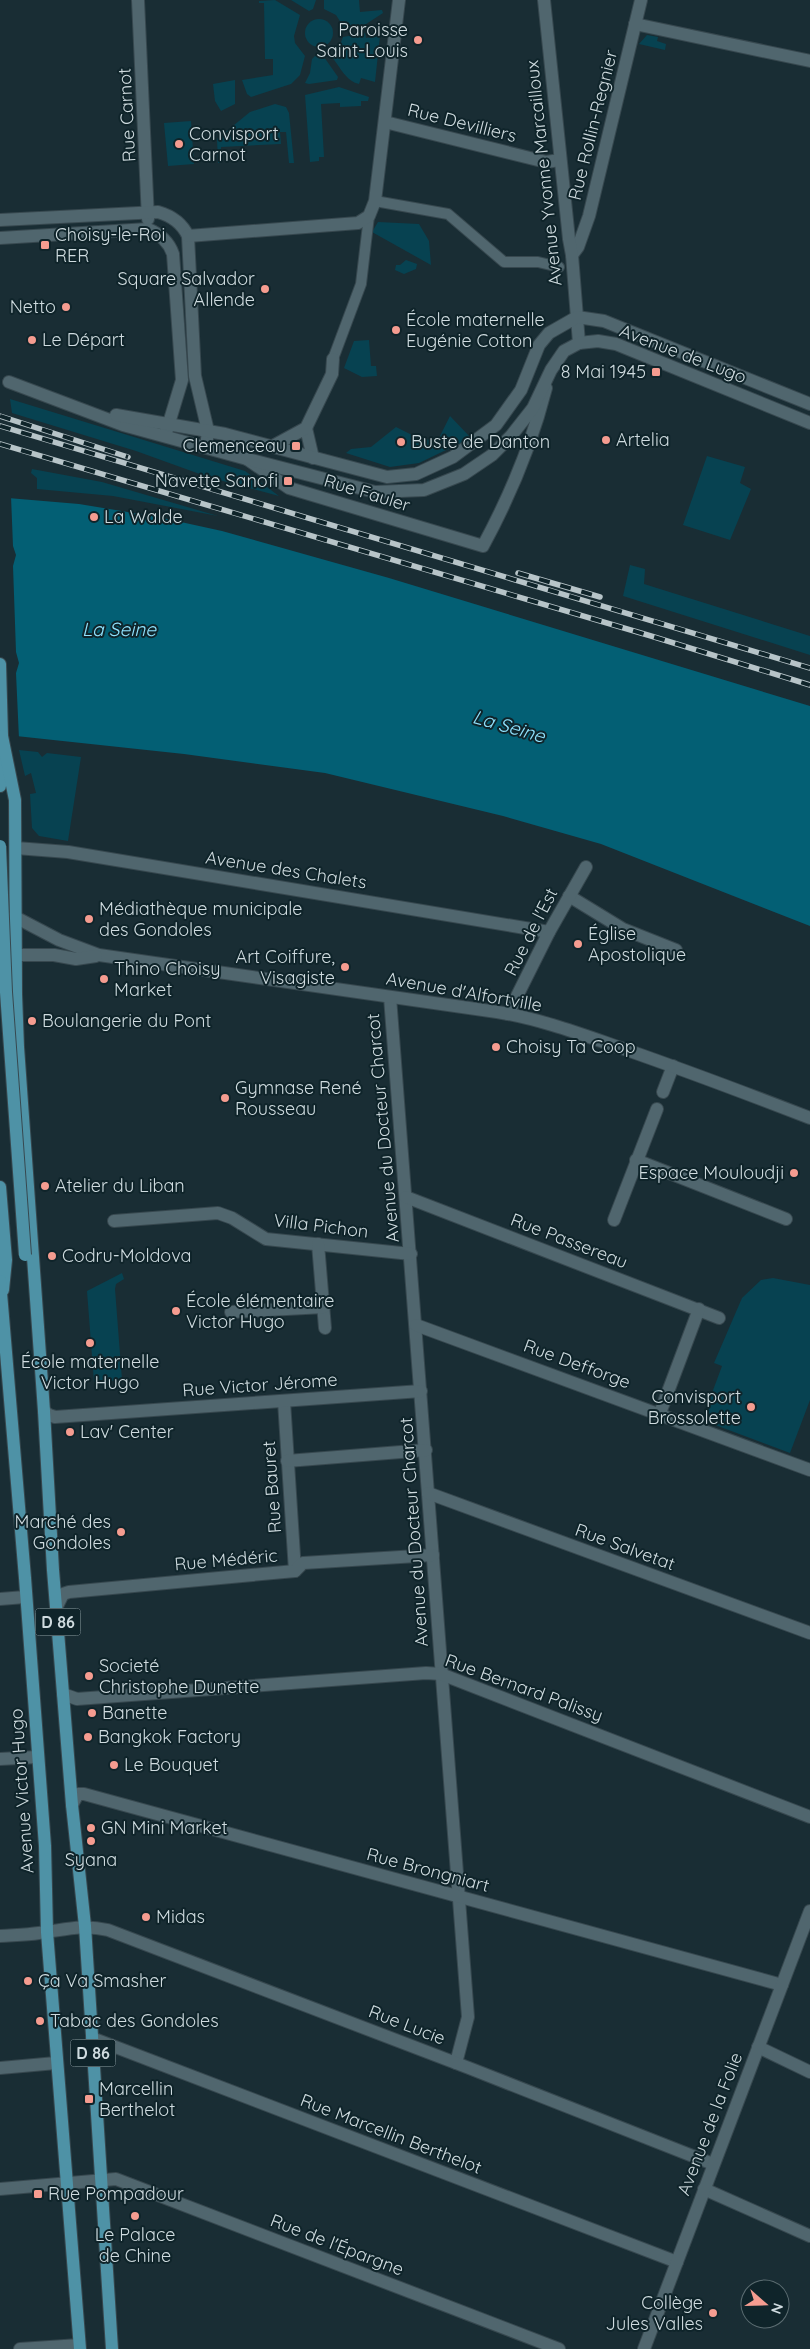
<svg xmlns="http://www.w3.org/2000/svg" width="810" height="2349" viewBox="0 0 810 2349" font-family="Quicksand,sans-serif">
	<style>
		.green { fill: #074251 }
		.water { fill: #035f74 }
		.pier { fill: #192d34 }
		.lines { fill: none; stroke-linecap: round; stroke-linejoin: round }
		.pedestrian-casing { stroke: #37484f; stroke-width: 12 }
		.minor-casing { stroke: #37484f; stroke-width: 14 }
		.tertiary-casing { stroke: #37484f; stroke-width: 14 }
		.secondary-casing { stroke: #37484f; stroke-width: 14 }
		.primary-casing { stroke: #37484f; stroke-width: 14 }
		.pedestrian { stroke: #50666e; stroke-width: 10 }
		.minor { stroke: #50666e; stroke-width: 12 }
		.tertiary { stroke: #50666e; stroke-width: 12 }
		.secondary { stroke: #50666e; stroke-width: 12 }
		.primary { stroke: #4e92a6; stroke-width: 12 }
		.rail-casing { stroke: #b7c4c8; stroke-width: 5.5 }
		.rail { stroke: #0f242a; stroke-width: 4; stroke-dasharray: 11; stroke-linecap: butt }
		.primary-bridge-casing { stroke: #37484f; stroke-width: 14; stroke-linecap: butt }
		.primary-bridge { stroke: #4e92a6; stroke-width: 12 }
		.poi-dot { fill: #f59c90; stroke: #0f242a; stroke-width: 2 }
		.labels { text-anchor: middle; stroke-width: 4; stroke-linejoin: round; paint-order: stroke }
		.shield { fill: #0f242a; stroke: #95a4a9; stroke-width: 1 }
		.shield-label { font-size: 16px; font-weight: bold; fill: #cfdbdf }
		.poi-label { font-size: 18px; fill: #cfdbdf; stroke: #0f242a; text-anchor: start }
		.street-label { font-size: 18px; fill: #cfdbdf; stroke: #0f242a }
		.water-label { font-size: 19px; font-style: italic; fill: #90e3fe; stroke: #0f242a }
	</style>
	<rect width="100%" height="100%" fill="#192d34"/>
	<!-- green -->
	<g class="green">
		<polygon points="275,0 300,15 294,36 295,43 305,56 300,75 291,84 251,97 247,94 242,80 273,75 273,59 265,59 264,3 259,3 259,1"/>
		<polygon points="291,0 316,0 313,9 309,11"/>
		<polygon points="324,0 359,0 360,12 382,10 383,13 360,28 345,29 336,15 324,9"/>
		<circle cx="319" cy="33" r="14"/>
		<path d="M365,33l1,5 14,-2 -5,46 -14,-4 -2,6c-13,-3 -19,-17 -27,-27l6,-7 5,-13z"/>
		<polygon points="647,35 658,37 657,41 666,44 665,50 639,44"/>
		<polygon points="315,56 324,57 338,77 337,80 309,84 305,83 310,73 312,59"/>
		<polygon points="235,80 235,104 221,111 215,101 213,84"/>
		<polygon points="339,87 369,97 368,101 361,101 361,106 340,107 340,103 321,104 324,157 319,157 319,161 310,162 305,95"/>
		<polygon points="275,104 286,107 289,113 294,163 289,163 286,132 280,132 281,144 221,147 221,163 218,163 217,139 250,112"/>
		<polygon points="191,121 194,164 168,166 164,123"/>
		<polygon points="378,222 419,224 429,241 431,265 372,232"/>
		<polygon points="406,260 417,264 416,269 404,274 395,270 396,265 400,265"/>
		<polygon points="369,340 371,366 376,366 377,376 362,377 344,368 354,341"/>
		<polygon points="10,399 245,471 279,496 208,477 136,451 12,413"/>
		<polygon points="450,416 471,438 419,463 390,467 346,453 351,449 371,447 396,427 414,436 437,442"/>
		<polygon points="707,456 745,467 740,483 751,489 730,540 683,525"/>
		<polygon points="32,469 102,482 218,516 113,496 37,489 37,478 31,473"/>
		<polygon points="630,565 645,569 644,584 810,636 810,655 623,596"/>
		<polygon points="19,750 38,752 42,757 47,753 81,757 68,841 39,836 32,828 30,794 36,793 31,773 25,776"/>
		<polygon points="122,1273 124,1279 116,1284 115,1289 122,1380 94,1382 87,1291"/>
		<polygon points="773,1278 810,1285 810,1400 790,1453 702,1420 722,1366 714,1363 742,1298 761,1280"/>
	</g>
	<!-- water -->
	<polygon class="water" points="8,498 79,504 158,517 222,531 389,578 810,706 810,926 601,844 503,816 325,773 184,754 16,736"/>
	<!-- pier -->
	<polygon class="pier" points="0,496 11,496 13,546 16,555 13,566 16,652 19,663 16,673 19,739 0,739"/>
	<g class="lines">
		<defs>
			<g id="pedestrian">
				<polyline points="375,201 448,214 504,262 538,262 559,267"/>
				<polyline points="333,359 361,284 369,216"/>
			</g>
			<g id="minor">
				<polyline points="138,0 148,219"/>
				<polyline points="635,24 810,61"/>
				<polyline points="385,122 546,162 560,160"/>
				<path d="M0,220l158,-8c14,4 24,11 30,24l7,140 13,55 -2,16"/>
				<polyline points="188,236 358,223 369,216 375,201 399,0"/>
				<path d="M0,238l148,-9c12,5 21,13 25,25l9,126 -16,53"/>
				<polyline points="572,255 578,247 589,216 641,0"/>
				<polyline points="306,428 313,458"/>
				<polyline points="273,446 306,428 332,374 333,359"/>
				<path d="M247,459l42,29 194,58c27,-50 49,-103 63,-158"/>
				<polyline points="16,848 68,852 549,932"/>
				<polyline points="569,896 623,929 676,950"/>
				<polyline points="390,997 468,2017 456,2063"/>
				<polyline points="508,1014 549,932 586,867"/>
				<polyline points="663,1092 673,1066"/>
				<polyline points="636,1160 786,1219"/>
				<polyline points="406,1197 719,1318"/>
				<polyline points="614,1220 657,1109"/>
				<polyline points="114,1221 218,1213 232,1218 266,1239 411,1254"/>
				<polyline points="318,1244 325,1328"/>
				<polyline points="231,1312 324,1307"/>
				<polyline points="416,1325 810,1470"/>
				<polyline points="284,1401 295,1571"/>
				<polyline points="44,1411 49,1415 55,1417 421,1391"/>
				<polyline points="660,1413 699,1309"/>
				<polyline points="287,1461 426,1450"/>
				<polyline points="428,1493 810,1633"/>
				<polyline points="0,1599 25,1597"/>
				<polyline points="57,1606 63,1594 69,1592 295,1571 303,1563 433,1555"/>
				<polyline points="63,1694 77,1699 426,1673 441,1674 810,1817"/>
				<polyline points="0,1759 37,1757"/>
				<polyline points="72,1805 78,1794 84,1794 782,1985"/>
				<path d="M0,1936c13,-1 26,-1 39,-3 26,-3 42,-9 69,-3l361,138 244,96"/>
				<polyline points="92,2038 677,2262"/>
				<polyline points="758,2047 810,2072"/>
				<polyline points="0,2068 56,2063"/>
				<polyline points="0,2189 116,2179 559,2349"/>
				<polyline points="704,2189 810,2236"/>
				<polyline points="20,2349 79,2345"/>
				<polyline points="644,2349 810,1911"/>
			</g>
			<polyline id="tertiary" points="544,0 569,239 572,255 579,343"/>
			<g id="secondary">
				<polyline points="9,382 123,425 247,459 375,492 424,490 464,474 492,455 511,436 533,408 551,370 564,351 579,343 598,341 616,344 810,423"/>
				<polyline points="116,415 225,434 387,477 416,474 453,457 496,425 521,390 539,345 549,333 577,317 604,321 810,404"/>
				<path d="M7,919l10,-1 42,22 40,15 398,57c44,7 86,23 127,37 63,22 124,45 186,69"/>
				<polyline points="5,955 54,955 76,959 96,956"/>
			</g>
			<g id="primary">
				<polyline points="0,664 2,736 0,786"/>
				<polyline points="2,736 15,800 16,994 18,1047 44,1411 53,1570 72,1805 85,1926 112,2349"/>
				<polyline points="0,1187 6,1260 3,1290"/>
				<polyline points="0,1281 25,1578 45,1846 47,1932 80,2349"/>
			</g>
		</defs>
		<!-- pedestrian casing -->
		<use href="#pedestrian" class="pedestrian-casing"/>
		<!-- minor casing -->
		<use href="#minor" class="minor-casing"/>
		<!-- tertiary casing -->
		<use href="#tertiary" class="tertiary-casing"/>
		<!-- secondary casing -->
		<use href="#secondary" class="secondary-casing"/>
		<!-- primary casing -->
		<use href="#primary" class="primary-casing"/>
		<!-- pedestrian -->
		<use href="#pedestrian" class="pedestrian"/>
		<!-- minor -->
		<use href="#minor" class="minor"/>
		<!-- tertiary -->
		<use href="#tertiary" class="tertiary"/>
		<!-- secondary -->
		<use href="#secondary" class="secondary"/>
		<!-- primary -->
		<use href="#primary" class="primary"/>
		<defs>
			<g id="rail">
				<polyline points="0,416 128,457"/>
				<polyline points="0,426 810,668"/>
				<polyline points="0,444 651,636 810,685"/>
				<polyline points="518,573 600,597"/>
			</g>
		</defs>
		<!-- rail casing -->
		<use href="#rail" class="rail-casing"/>
		<!-- rail -->
		<use href="#rail" class="rail"/>
		<defs>
			<polyline id="primary-bridge" points="0,846 6,992 25,1255"/>
		</defs>
		<!-- primary-bridge casing -->
		<use href="#primary-bridge" class="primary-bridge-casing"/>
		<!-- primary-bridge -->
		<use href="#primary-bridge" class="primary-bridge"/>
	</g>
	<!-- markers -->
	<g class="poi-dot">
		<circle cx="418" cy="40" r="5"/>
		<circle cx="179" cy="144" r="5"/>
		<rect x="40" y="240" width="10" height="10" rx="2.5"/>
		<circle cx="265" cy="289" r="5"/>
		<circle cx="66" cy="307" r="5"/>
		<circle cx="396" cy="330" r="5"/>
		<circle cx="32" cy="340" r="5"/>
		<rect x="651" y="367" width="10" height="10" rx="2.5"/>
		<circle cx="606" cy="440" r="5"/>
		<circle cx="401" cy="442" r="5"/>
		<rect x="291" y="441" width="10" height="10" rx="2.5"/>
		<rect x="283" y="476" width="10" height="10" rx="2.5"/>
		<circle cx="94" cy="517" r="5"/>
		<circle cx="89" cy="919" r="5"/>
		<circle cx="578" cy="944" r="5"/>
		<circle cx="345" cy="967" r="5"/>
		<circle cx="104" cy="979" r="5"/>
		<circle cx="32" cy="1021" r="5"/>
		<circle cx="496" cy="1047" r="5"/>
		<circle cx="225" cy="1098" r="5"/>
		<circle cx="794" cy="1173" r="5"/>
		<circle cx="45" cy="1186" r="5"/>
		<circle cx="52" cy="1256" r="5"/>
		<circle cx="176" cy="1311" r="5"/>
		<circle cx="90" cy="1343" r="5"/>
		<circle cx="751" cy="1407" r="5"/>
		<circle cx="70" cy="1432" r="5"/>
		<circle cx="121" cy="1532" r="5"/>
		<circle cx="89" cy="1676" r="5"/>
		<circle cx="92" cy="1713" r="5"/>
		<circle cx="88" cy="1737" r="5"/>
		<circle cx="114" cy="1765" r="5"/>
		<circle cx="91" cy="1828" r="5"/>
		<circle cx="91" cy="1841" r="5"/>
		<circle cx="146" cy="1917" r="5"/>
		<circle cx="28" cy="1981" r="5"/>
		<circle cx="40" cy="2021" r="5"/>
		<rect x="84" y="2094" width="10" height="10" rx="2.5"/>
		<rect x="33" y="2189" width="10" height="10" rx="2.5"/>
		<circle cx="135" cy="2216" r="5"/>
		<circle cx="713" cy="2313" r="5"/>
	</g>
	<g class="labels">
		<!-- shield labels -->
		<g class="shield">
			<rect x="35.5" y="1608.5" width="45" height="27" rx="4"/>
			<rect x="70.5" y="2039.5" width="45" height="27" rx="4"/>
		</g>
		<g class="shield-label">
			<text x="58" y="1628">D 86</text>
			<text x="93" y="2059">D 86</text>
		</g>
		<!-- poi labels -->
		<g class="poi-label">
			<text x="408" y="36" text-anchor="end">Paroisse<tspan x="408" dy="21">Saint-Louis</tspan></text>
			<text x="189" y="140">Convisport<tspan x="189" dy="21">Carnot</tspan></text>
			<text x="55" y="241">Choisy-le-Roi<tspan x="55" dy="21">RER</tspan></text>
			<text x="255" y="285" text-anchor="end">Square Salvador<tspan x="255" dy="21">Allende</tspan></text>
			<text x="56" y="313" text-anchor="end">Netto</text>
			<text x="406" y="326">École maternelle<tspan x="406" dy="21">Eugénie Cotton</tspan></text>
			<text x="42" y="346">Le Départ</text>
			<text x="646" y="378" text-anchor="end">8 Mai 1945</text>
			<text x="616" y="446">Artelia</text>
			<text x="411" y="448">Buste de Danton</text>
			<text x="286" y="452" text-anchor="end">Clemenceau</text>
			<text x="278" y="487" text-anchor="end">Navette Sanofi</text>
			<text x="104" y="523">La Walde</text>
			<text x="99" y="915">Médiathèque municipale<tspan x="99" dy="21">des Gondoles</tspan></text>
			<text x="588" y="940">Église<tspan x="588" dy="21">Apostolique</tspan></text>
			<text x="335" y="963" text-anchor="end">Art Coiffure,<tspan x="335" dy="21">Visagiste</tspan></text>
			<text x="114" y="975">Thino Choisy<tspan x="114" dy="21">Market</tspan></text>
			<text x="42" y="1027">Boulangerie du Pont</text>
			<text x="506" y="1053">Choisy Ta Coop</text>
			<text x="235" y="1094">Gymnase René<tspan x="235" dy="21">Rousseau</tspan></text>
			<text x="784" y="1179" text-anchor="end">Espace Mouloudji</text>
			<text x="55" y="1192">Atelier du Liban</text>
			<text x="62" y="1262">Codru-Moldova</text>
			<text x="186" y="1307">École élémentaire<tspan x="186" dy="21">Victor Hugo</tspan></text>
			<text x="90" y="1368" text-anchor="middle">École maternelle<tspan x="90" dy="21">Victor Hugo</tspan></text>
			<text x="741" y="1403" text-anchor="end">Convisport<tspan x="741" dy="21">Brossolette</tspan></text>
			<text x="80" y="1438">Lav' Center</text>
			<text x="111" y="1528" text-anchor="end">Marché des<tspan x="111" dy="21">Gondoles</tspan></text>
			<text x="99" y="1672">Societé<tspan x="99" dy="21">Christophe Dunette</tspan></text>
			<text x="102" y="1719">Banette</text>
			<text x="98" y="1743">Bangkok Factory</text>
			<text x="124" y="1771">Le Bouquet</text>
			<text x="101" y="1834">GN Mini Market</text>
			<text x="91" y="1866" text-anchor="middle">Syana</text>
			<text x="156" y="1923">Midas</text>
			<text x="38" y="1987">Ça Va Smasher</text>
			<text x="50" y="2027">Tabac des Gondoles</text>
			<text x="99" y="2095">Marcellin<tspan x="99" dy="21">Berthelot</tspan></text>
			<text x="48" y="2200">Rue Pompadour</text>
			<text x="135" y="2241" text-anchor="middle">Le Palace<tspan x="135" dy="21">de Chine</tspan></text>
			<text x="703" y="2309" text-anchor="end">Collège<tspan x="703" dy="21">Jules Valles</tspan></text>
		</g>
		<!-- street labels -->
		<g class="street-label">
			<text transform="translate(127 115) rotate(-93)" y="6">Rue Carnot</text>
			<text transform="translate(462 123) rotate(14)" y="6">Rue Devilliers</text>
			<text transform="translate(593 125) rotate(-76)" y="6">Rue Rollin-Regnier</text>
			<text transform="translate(544 173) rotate(-96)" y="6">Avenue Yvonne Marcailloux</text>
			<text transform="translate(683 354) rotate(21)" y="6">Avenue de Lugo</text>
			<text transform="translate(367 493) rotate(17)" y="6">Rue Fauler</text>
			<text transform="translate(286 870) rotate(9)" y="6">Avenue des Chalets</text>
			<text transform="translate(531 932) rotate(-63)" y="6">Rue de l'Est</text>
			<text transform="translate(464 992) rotate(10)" y="6">Avenue d'Alfortville</text>
			<text transform="translate(383 1128) rotate(-95)" y="6">Avenue du Docteur Charcot</text>
			<text transform="translate(321 1226) rotate(7)" y="6">Villa Pichon</text>
			<text transform="translate(569 1241) rotate(21)" y="6">Rue Passereau</text>
			<text transform="translate(577 1364) rotate(20)" y="6">Rue Defforge</text>
			<text transform="translate(260 1385) rotate(-4)" y="6">Rue Victor Jérome</text>
			<text transform="translate(272 1487) rotate(-94)" y="6">Rue Bauret</text>
			<text transform="translate(414 1532) rotate(-94)" y="6">Avenue du Docteur Charcot</text>
			<text transform="translate(625 1547) rotate(20)" y="6">Rue Salvetat</text>
			<text transform="translate(226 1560) rotate(-5)" y="6">Rue Médéric</text>
			<text transform="translate(524 1688) rotate(20)" y="6">Rue Bernard Palissy</text>
			<text transform="translate(22 1791) rotate(-94)" y="6">Avenue Victor Hugo</text>
			<text transform="translate(428 1870) rotate(15)" y="6">Rue Brongniart</text>
			<text transform="translate(407 2025) rotate(21)" y="6">Rue Lucie</text>
			<text transform="translate(710 2124) rotate(-69)" y="6">Avenue de la Folie</text>
			<text transform="translate(391 2134) rotate(21)" y="6">Rue Marcellin Berthelot</text>
			<text transform="translate(337 2245) rotate(21)" y="6">Rue de l'Épargne</text>
		</g>
		<!-- water labels -->
		<g class="water-label">
			<text x="119" y="636">La Seine</text>
			<text transform="translate(509 726) rotate(16)" y="7">La Seine</text>
		</g>
	</g>
	<!-- north arrow -->
	<g transform="translate(765 2304) rotate(110)"><circle r="24" fill="#0f242a" stroke="#5c6d72"/>
	<path d="M0-4L9 19L0 12L-9 19Z" fill="#f59c90"/>
	<text y="-8" font-size="14" font-weight="bold" text-anchor="middle" fill="#cfdbdf">N</text>
	</g>
</svg>
